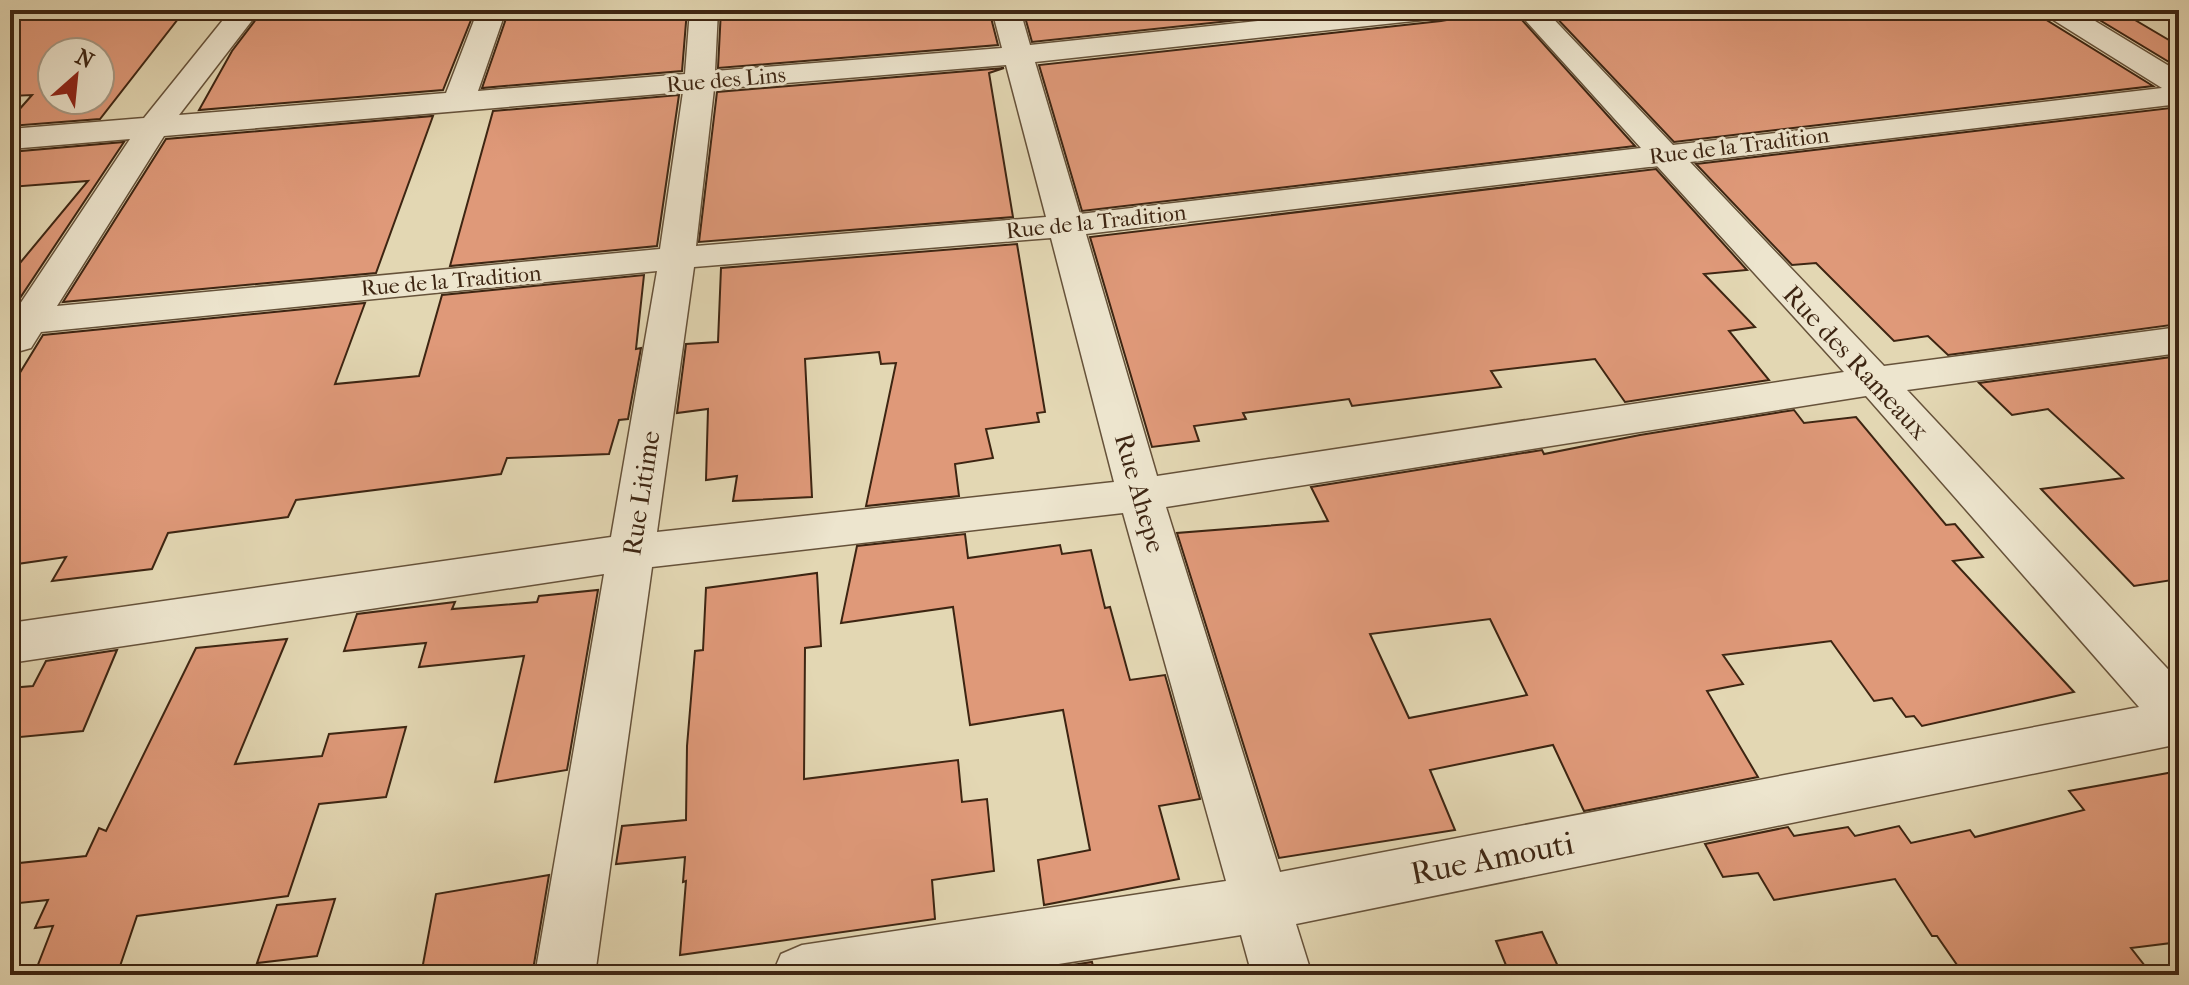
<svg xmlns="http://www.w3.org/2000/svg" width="2189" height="985" viewBox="0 0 2189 985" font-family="'IM FELL French Canon',serif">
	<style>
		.building { fill: #df9979; stroke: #3d2512; stroke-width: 2; fill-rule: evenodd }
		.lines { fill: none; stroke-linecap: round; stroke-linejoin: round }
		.minor-casing { stroke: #66523a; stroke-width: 3 }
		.minor { fill: #ede5ce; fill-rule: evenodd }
		.labels { text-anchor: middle; stroke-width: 6; stroke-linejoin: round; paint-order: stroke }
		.far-street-label { font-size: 22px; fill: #3d2512; stroke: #ede5ce }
		.street-label { font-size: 26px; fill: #3d2512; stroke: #ede5ce }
		.near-street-label { font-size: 32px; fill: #3d2512; stroke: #ede5ce }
	</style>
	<rect width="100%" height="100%" fill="#e3d7b3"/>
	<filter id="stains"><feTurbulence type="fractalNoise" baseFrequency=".0025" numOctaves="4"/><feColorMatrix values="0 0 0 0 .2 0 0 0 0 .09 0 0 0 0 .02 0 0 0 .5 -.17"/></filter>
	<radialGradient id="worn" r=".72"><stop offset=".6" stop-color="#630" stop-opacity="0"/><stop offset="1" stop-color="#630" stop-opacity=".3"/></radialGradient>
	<!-- building -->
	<g class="building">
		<path d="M41,10h144l-85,109 -90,7v-6l22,-25 -22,1v-28l3,-7h-3v-45zM52,52h48v48h-48z"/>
		<polygon points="263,10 475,10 443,90 199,110 232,51"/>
		<polygon points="509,10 687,10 682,71 482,88"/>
		<polygon points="721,10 989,10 998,45 718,68"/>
		<polygon points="1023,10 1333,10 1032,42"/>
		<polygon points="1458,10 1513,10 1635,146 1082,211 1039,65 1441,21 1452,19"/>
		<polygon points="1549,10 2040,10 2045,19 2153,86 1674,142"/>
		<polygon points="2083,10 2118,10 2179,46 2179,68"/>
		<polygon points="1004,68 989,73 1013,217 699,242 717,92"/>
		<polygon points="679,95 657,246 450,266 493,111"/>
		<polygon points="2179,107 2179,324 1948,355 1928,336 1894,341 1816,263 1792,265 1696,164"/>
		<polygon points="433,116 376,273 63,302 166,139"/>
		<polygon points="124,142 14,307 10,308 10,275 88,181 10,187 10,152"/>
		<polygon points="1656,169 1747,270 1704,274 1755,327 1729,331 1769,380 1625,402 1595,359 1491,371 1501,387 1352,406 1349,399 1243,413 1246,419 1194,426 1199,441 1152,447 1090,237"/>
		<polygon points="1017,244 1045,412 1037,413 1039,422 986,429 993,458 955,464 959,496 866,506 896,363 881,364 879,352 805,359 812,497 733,501 737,476 706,480 708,409 677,413 686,344 718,342 721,268"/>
		<polygon points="644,275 636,349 641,348 628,419 619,420 609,454 507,458 501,474 296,500 288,517 168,533 152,569 52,581 66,557 10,565 10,389 43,335 365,303 335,384 419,376 442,295"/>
		<polygon points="2179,356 2179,579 2134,586 2041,489 2123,478 2048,409 2012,415 1979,383"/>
		<path d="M1794,410l10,13 52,-6 90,108 9,-1 28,33 -30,4 121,131 -152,34 -8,-10 -8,1 -14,-19 -18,3 -43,-60 -108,14 20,29 -36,7 51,86 -174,34 -31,-66 -123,25 25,60 -176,28 -102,-325 151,-12 -17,-34 231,-37 2,4 96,-19zM1490,619l37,76 -118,23 -39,-84z"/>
		<polygon points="965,534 968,558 1060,545 1062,554 1091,550 1105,608 1110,607 1130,680 1165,675 1200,799 1159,806 1179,879 1044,905 1038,860 1090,850 1063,710 970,725 953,607 841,623 857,546"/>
		<polygon points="817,573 821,646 805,648 804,779 958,760 962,802 987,799 994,871 932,880 935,919 680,955 686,881 683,882 685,857 616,864 622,826 686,820 687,746 695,651 703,650 706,588"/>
		<polygon points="598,590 567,770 495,782 524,656 419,667 426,643 344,651 357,614 455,602 452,609 537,602 539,596"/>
		<polygon points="287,639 235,764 322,756 329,734 406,727 386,797 319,804 288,896 137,916 117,975 34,975 53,926 35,928 48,900 10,904 10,864 86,856 99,828 106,831 196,648"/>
		<polygon points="117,650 83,731 10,738 10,688 33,686 46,661"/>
		<polygon points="2179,771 2179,942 2131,948 2152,975 1964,975 1937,936 1932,936 1895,879 1774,900 1758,873 1723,877 1705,844 1788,827 1794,836 1848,827 1855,836 1899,826 1911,843 1970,830 1975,837 2084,810 2069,791"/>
		<polygon points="549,875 533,970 508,975 421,975 436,894"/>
		<polygon points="335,899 317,956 257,963 277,905"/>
		<polygon points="1542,932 1562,975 1510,975 1496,941"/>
		<polygon points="1092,962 1095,975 1054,975 1053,968"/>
	</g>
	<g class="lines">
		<defs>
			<path id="minor" d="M231,10h29l-81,105 267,-22 32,-83h28l-28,81 207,-17 5,-64h28l-3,61 287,-23 -10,-38h28l10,35 332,-35h93l-4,6 -10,2 -406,44 45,152 561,-66 -125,-138h29l128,135 489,-57 -115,-72 -4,-6h34l102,62v32l-489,58 194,204 295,-39v26l-272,37 272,291v63l-883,180 16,51h-60l-11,-40 -251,40h-218l9,-21 21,-9 424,-64 -103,-368 -471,54 -57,408h-60l69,-401 -594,89v-40l601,-86 46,-266 -616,61 -10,16 -14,4 -7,-2v-39l6,-1 114,-171 -120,10v-20l134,-11zM1006,65l40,152 -350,29 18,-157zM683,92l-23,157 -603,57 107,-170zM1657,166l187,206 -687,104 -71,-242zM1051,238l63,244 -457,50 37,-265zM1866,396l273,311 -859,165 -114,-365z"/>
		</defs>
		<!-- minor casing -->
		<use href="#minor" class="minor-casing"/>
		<!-- minor -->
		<use href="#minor" class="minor"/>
	</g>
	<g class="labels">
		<!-- far-street labels -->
		<g class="far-street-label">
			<text transform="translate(726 79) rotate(-5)" y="8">Rue des Lins</text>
			<text transform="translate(1739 145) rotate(-7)" y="8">Rue de la Tradition</text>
			<text transform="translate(1096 221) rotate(-6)" y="8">Rue de la Tradition</text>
			<text transform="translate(451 280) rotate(-5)" y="8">Rue de la Tradition</text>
		</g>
		<!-- street labels -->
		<g class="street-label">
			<text transform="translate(1856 362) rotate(47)" y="9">Rue des Rameaux</text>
			<text transform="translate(641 493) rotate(-81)" y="9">Rue Litime</text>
			<text transform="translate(1140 493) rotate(74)" y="9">Rue Ahepe</text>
		</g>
		<!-- near-street labels -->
		<g class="near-street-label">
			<text transform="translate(1492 858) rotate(-11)" y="11">Rue Amouti</text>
		</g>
	</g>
	<!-- margin -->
	<rect width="2189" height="985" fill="none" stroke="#e3d7b3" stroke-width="40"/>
	<rect x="12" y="12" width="2165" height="961" fill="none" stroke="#3d2512" stroke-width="4"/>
	<rect x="20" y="20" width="2149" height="945" fill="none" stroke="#3d2512" stroke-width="2"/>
	<!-- north arrow -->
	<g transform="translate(76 76) rotate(27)"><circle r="38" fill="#ede5ce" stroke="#a79883" stroke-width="2"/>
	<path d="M0-6L14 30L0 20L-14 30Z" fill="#8f2418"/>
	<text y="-12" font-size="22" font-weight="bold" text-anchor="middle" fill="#3d2512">N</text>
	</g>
	<rect width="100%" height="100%" filter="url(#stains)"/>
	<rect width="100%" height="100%" fill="url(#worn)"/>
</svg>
